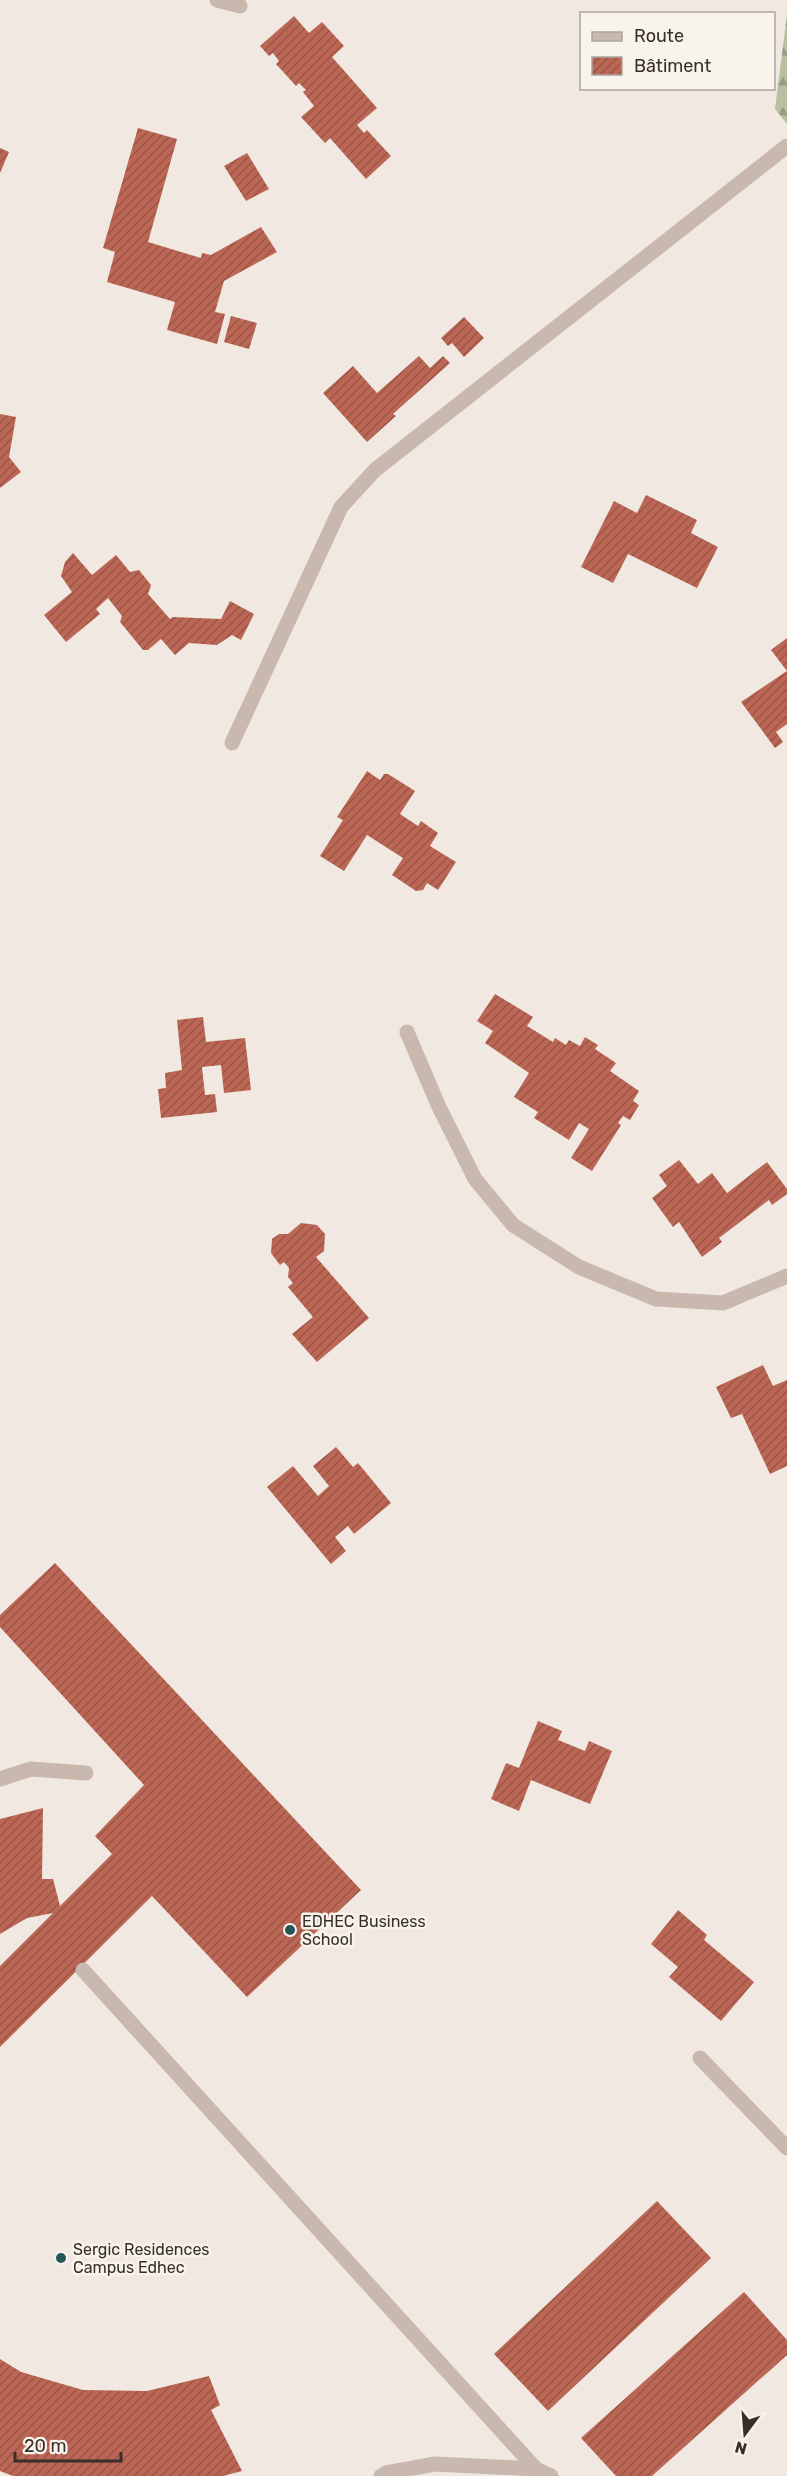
<svg xmlns="http://www.w3.org/2000/svg" width="787" height="2476" viewBox="0 0 787 2476" font-family="Rubik,sans-serif">
	<style>
		.forest { fill: url(#forest-firs) }
		.building { fill: url(#building-hatch) }
		.lines { fill: none; stroke-linecap: round; stroke-linejoin: round }
		.lane { stroke: #c9b8ae; stroke-width: 15 }
		.street { stroke: #c9b8ae; stroke-width: 15 }
		.poi-dot { fill: #245656; stroke: #f9f3ed; stroke-width: 2 }
		.labels { text-anchor: middle; stroke-width: 5; stroke-linejoin: round; paint-order: stroke }
		.poi-label { font-size: 16px; fill: #382f2b; stroke: #f9f3ed; text-anchor: start }
	</style>
	<defs>
		<pattern id="forest-firs" width="22" height="20" patternUnits="userSpaceOnUse" patternTransform="scale(1.5)"><rect width="22" height="20" fill="#b8c0a2"/><path d="M5 1l3.5 6h-7zM16 11l3.5 6h-7z" fill="#979c84"/></pattern>
		<pattern id="building-hatch" width="6" height="6" patternUnits="userSpaceOnUse" patternTransform="scale(1.5)"><rect width="6" height="6" fill="#bc6755"/><path d="M-1 1l2-2M0 6l6-6M5 7l2-2" fill="none" stroke="#9a5547"/></pattern>
	</defs>
	<rect width="100%" height="100%" fill="#f1e9e1"/>
	<!-- forest -->
	<polygon class="forest" points="787,14 787,124 775,109"/>
	<!-- building -->
	<g class="building">
		<polygon points="294,16 309,33 322,22 344,46 332,57 377,108 357,125 364,133 367,130 391,156 366,179 330,138 325,143 301,117 314,106 303,92 306,90 299,83 296,86 276,64 279,61 273,53 269,56 260,46"/>
		<polygon points="138,128 177,139 148,242 201,258 202,253 211,255 261,227 277,252 224,281 215,312 225,314 217,344 167,330 175,302 107,282 115,252 103,248"/>
		<polygon points="0,148 9,152 0,173"/>
		<polygon points="247,153 269,189 246,201 224,166"/>
		<polygon points="231,316 257,323 249,349 224,342"/>
		<polygon points="464,317 484,338 464,357 452,343 448,346 441,338"/>
		<polygon points="419,356 430,368 443,356 450,363 393,414 396,416 367,442 323,393 353,366 377,393"/>
		<polygon points="0,414 16,417 9,457 21,472 0,488"/>
		<polygon points="646,495 697,520 691,533 718,547 697,588 628,554 613,583 581,567 614,501 637,513"/>
		<polygon points="73,553 92,575 116,555 130,572 139,570 151,585 148,594 170,619 173,617 221,619 230,601 254,614 241,640 232,635 217,645 189,643 175,655 161,639 148,650 143,650 120,622 122,616 108,598 96,609 100,614 66,642 44,615 72,592 61,576 65,562"/>
		<polygon points="787,638 787,724 776,732 783,742 775,748 741,702 787,671 771,650"/>
		<polygon points="367,771 380,780 384,774 388,774 415,791 400,814 418,826 421,821 438,833 430,846 456,862 438,890 427,883 423,890 416,891 392,875 403,858 367,835 344,871 320,856 343,820 337,817"/>
		<polygon points="495,994 533,1017 527,1026 553,1042 555,1038 566,1045 569,1040 580,1046 585,1037 598,1045 595,1049 616,1063 610,1071 639,1091 633,1101 639,1105 630,1120 623,1116 618,1123 621,1125 592,1171 571,1158 589,1129 579,1123 569,1140 534,1118 538,1112 514,1097 529,1073 485,1043 493,1031 477,1021"/>
		<polygon points="203,1017 206,1042 245,1038 251,1090 224,1093 221,1065 202,1067 205,1095 215,1094 217,1112 161,1118 158,1089 166,1088 165,1073 182,1070 177,1020"/>
		<polygon points="679,1160 698,1184 712,1173 727,1193 767,1162 787,1189 787,1194 772,1205 769,1200 719,1238 722,1242 702,1257 679,1222 673,1227 652,1198 667,1186 659,1175"/>
		<polygon points="301,1223 317,1225 325,1234 324,1251 316,1257 369,1318 317,1362 292,1334 313,1317 288,1287 293,1283 288,1277 289,1268 284,1262 280,1265 271,1253 272,1239 279,1234 288,1234"/>
		<polygon points="763,1365 773,1386 787,1380 787,1466 770,1474 742,1414 731,1418 716,1387"/>
		<polygon points="336,1447 353,1467 358,1463 391,1503 354,1534 348,1526 335,1537 346,1551 331,1564 267,1487 293,1466 318,1496 329,1486 313,1466"/>
		<polygon points="55,1563 361,1890 247,1997 152,1896 0,2047 0,1966 53,1913 27,1918 0,1934 0,1819 43,1808 42,1879 53,1879 60,1906 112,1854 95,1836 144,1785 0,1627 0,1615"/>
		<polygon points="538,1721 562,1731 558,1740 585,1751 589,1741 612,1751 590,1804 531,1780 519,1811 491,1799 506,1763 519,1768"/>
		<polygon points="678,1910 707,1935 704,1940 754,1982 721,2021 669,1977 678,1967 651,1944"/>
		<polygon points="657,2201 711,2258 548,2411 494,2354"/>
		<polygon points="744,2292 787,2340 787,2355 652,2476 616,2476 581,2438"/>
		<polygon points="0,2359 21,2372 83,2390 147,2391 209,2376 220,2405 211,2410 242,2471 223,2476 13,2476 0,2471"/>
	</g>
	<g class="lines">
		<!-- lane -->
		<g class="lane">
			<polyline points="217,0 240,6"/>
			<polyline points="232,743 341,507 375,470 787,146"/>
			<polyline points="0,1779 31,1769 86,1773"/>
			<polyline points="83,1970 536,2469"/>
			<polyline points="700,2058 787,2148"/>
			<polyline points="381,2476 386,2473 435,2464 536,2469 551,2476"/>
		</g>
		<!-- street -->
		<polyline class="street" points="407,1032 439,1107 475,1179 513,1225 579,1267 656,1299 723,1303 787,1276"/>
	</g>
	<!-- markers -->
	<g class="poi-dot">
		<circle cx="290" cy="1930" r="6"/>
		<circle cx="61" cy="2258" r="6"/>
	</g>
	<g class="labels">
		<!-- poi labels -->
		<g class="poi-label">
			<text x="302" y="1927">EDHEC Business<tspan x="302" dy="18">School</tspan></text>
			<text x="73" y="2255">Sergic Residences<tspan x="73" dy="18">Campus Edhec</tspan></text>
		</g>
	</g>
	<!-- legend -->
	<rect x="580" y="12" width="195" height="78" fill="#f9f3ed" stroke="#aca59f" stroke-width="1.5"/>
	<rect x="592" y="32" width="30" height="9" fill="#c9b8ae" stroke="#aca59f" stroke-width="1.5"/>
	<text x="634" y="42" font-size="18" fill="#382f2b">Route</text>
	<rect x="592" y="57" width="30" height="18" fill="url(#building-hatch)" stroke="#aca59f" stroke-width="1.5"/>
	<text x="634" y="72" font-size="18" fill="#382f2b">Bâtiment</text>
	<!-- north arrow -->
	<g transform="translate(745 2434) rotate(196)" stroke="#f9f3ed" stroke-width="4.5" paint-order="stroke">
	<path d="M0-4.5L10 22L0 15L-10 22Z" fill="#382f2b"/>
	<text y="-9" font-size="16" font-weight="bold" text-anchor="middle" fill="#382f2b">N</text>
	</g>
	<!-- scale -->
	<path d="M15 2452v9h106v-9" fill="none" stroke="#382f2b" stroke-width="3"/>
	<text x="24" y="2452" font-size="18" fill="#382f2b" stroke="#f9f3ed" stroke-width="4.5" paint-order="stroke">20 m</text>
</svg>
